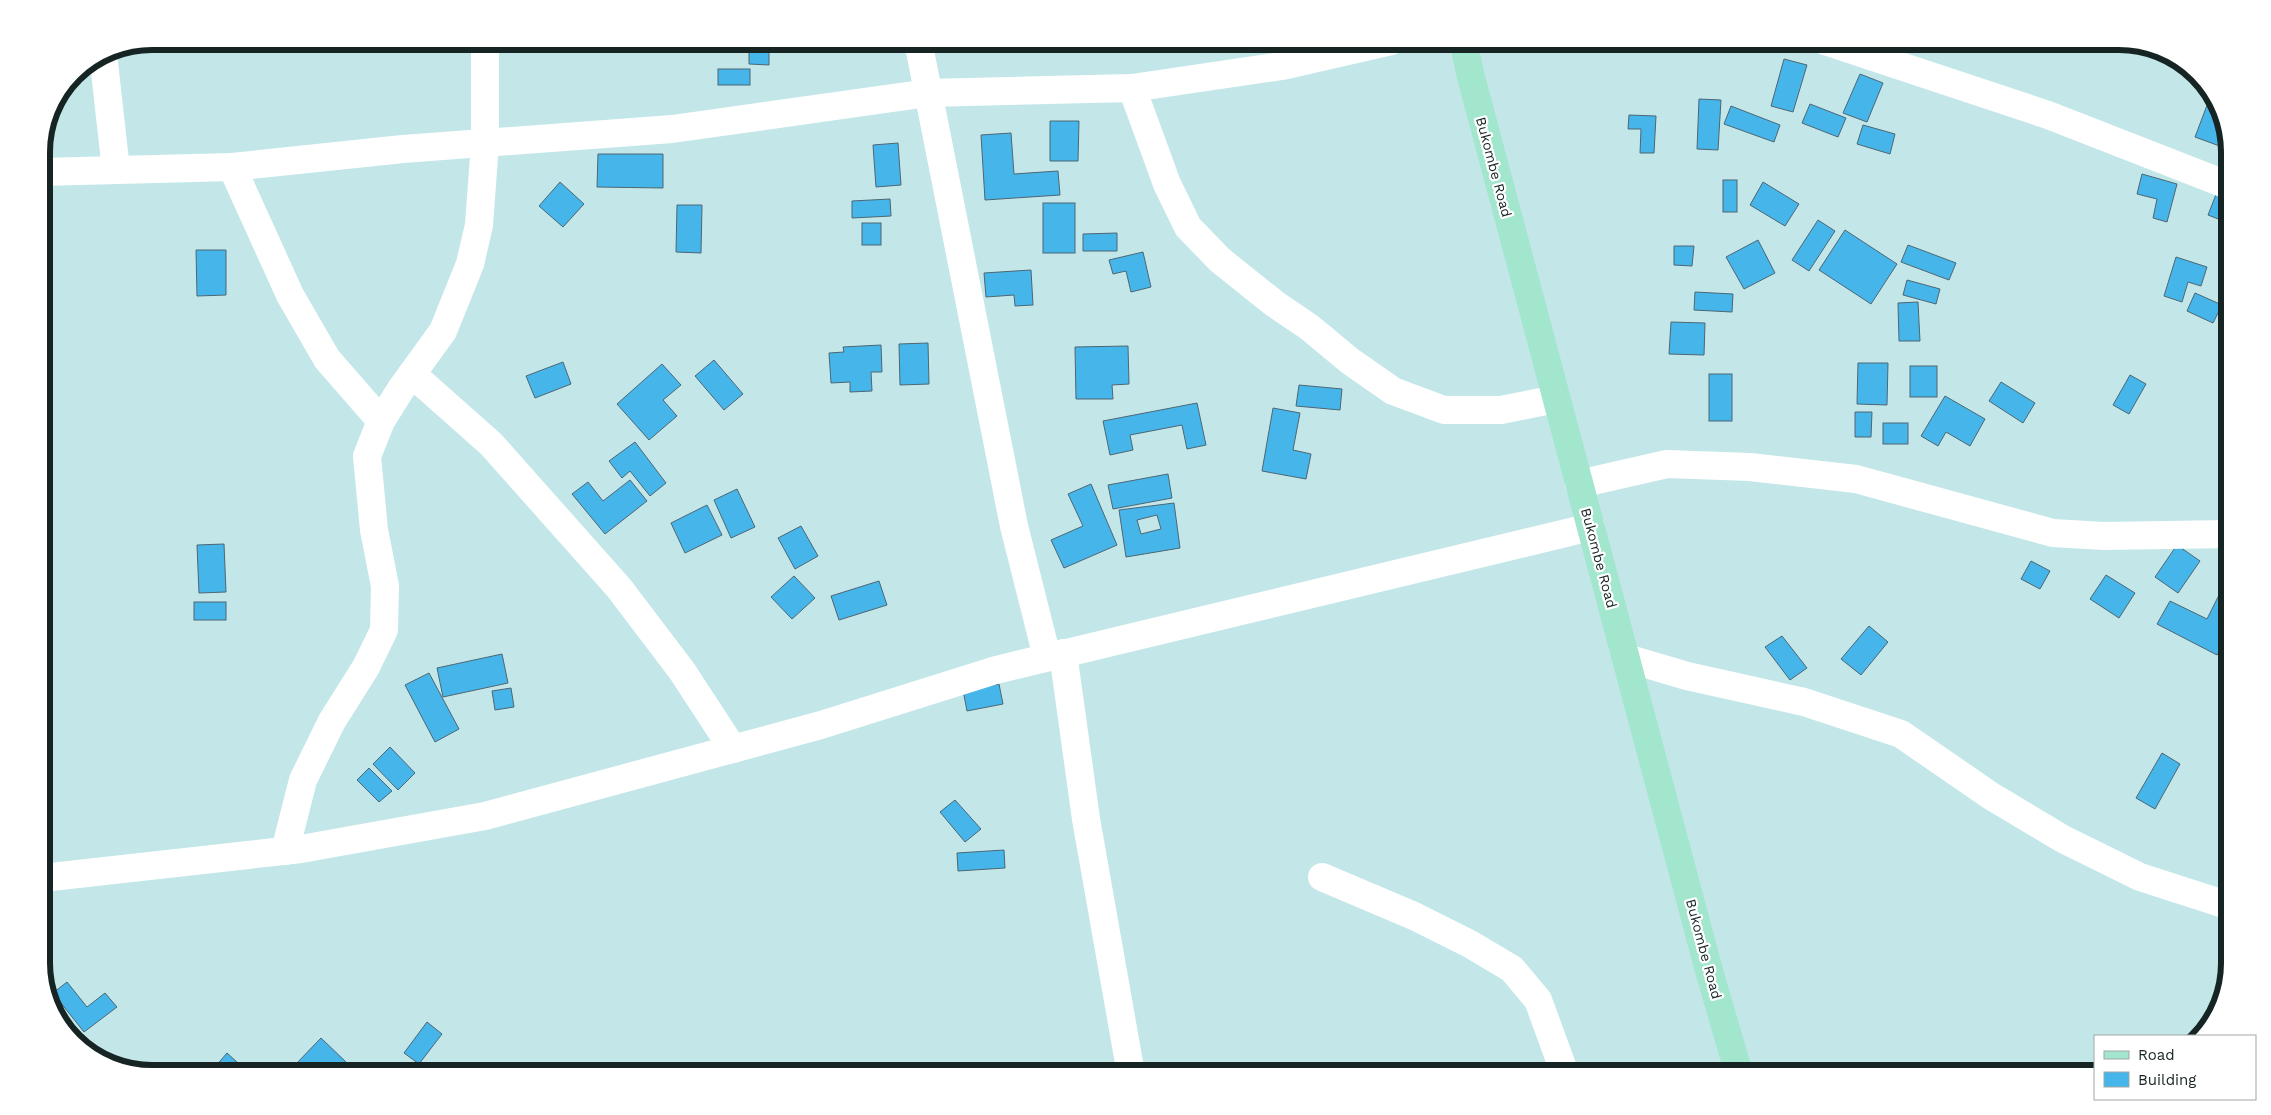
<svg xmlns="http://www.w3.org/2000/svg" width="2271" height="1115" viewBox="0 0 2271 1115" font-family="'Work Sans',sans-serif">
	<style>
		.building { fill: #46b6ea; stroke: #4d6674; fill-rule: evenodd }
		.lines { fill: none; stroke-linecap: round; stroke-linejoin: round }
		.minor { stroke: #fff; stroke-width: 28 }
		.major { stroke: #a3e6ce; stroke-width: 28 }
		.labels { text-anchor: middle; stroke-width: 4.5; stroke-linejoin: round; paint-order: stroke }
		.street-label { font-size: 14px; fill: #162424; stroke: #fff }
		.rim { fill: none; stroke: #162424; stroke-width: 6 }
	</style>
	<rect width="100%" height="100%" fill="#c3e7e8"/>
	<!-- building -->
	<g class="building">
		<polygon points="152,41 176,41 176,45 122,49 122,47"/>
		<polygon points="749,41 769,41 769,65 749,64"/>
		<polygon points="1074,41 1130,41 1130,48 1074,49"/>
		<polygon points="1996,41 2019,41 2017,47"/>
		<polygon points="1784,59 1807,65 1793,112 1771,106"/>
		<rect x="718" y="69" width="32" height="16"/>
		<polygon points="1860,74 1883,83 1867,122 1843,113"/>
		<polygon points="2212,92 2228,140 2225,148 2195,137"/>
		<polygon points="1699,99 1721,100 1718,150 1697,149"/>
		<polygon points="1810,104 1846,118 1838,137 1802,123"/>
		<polygon points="1731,106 1780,125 1774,142 1724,124"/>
		<polygon points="1629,115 1656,116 1654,153 1640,153 1641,129 1628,129"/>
		<polygon points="1050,121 1079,121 1078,161 1050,161"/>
		<polygon points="1863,125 1895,134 1890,154 1857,144"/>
		<polygon points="1011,133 1014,174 1058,171 1060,195 985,200 981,135"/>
		<polygon points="898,143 901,185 876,187 873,145"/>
		<polygon points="598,154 663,154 663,188 597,187"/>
		<polygon points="2142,174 2177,184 2167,222 2153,218 2157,199 2137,194"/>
		<rect x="1723" y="180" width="14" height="32"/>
		<polygon points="560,182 584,204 563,227 539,206"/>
		<polygon points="1763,182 1799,204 1785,226 1750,205"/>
		<polygon points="2217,192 2230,197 2230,243 2219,239 2226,222 2208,215"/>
		<polygon points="890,199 891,216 852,218 852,201"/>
		<rect x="1043" y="203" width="32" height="50"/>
		<polygon points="677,205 702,205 701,253 676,252"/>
		<polygon points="1818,220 1835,231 1809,271 1792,260"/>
		<rect x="862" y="223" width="19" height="22"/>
		<polygon points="1845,230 1897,264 1871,304 1819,270"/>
		<polygon points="1117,233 1117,251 1083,251 1083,234"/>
		<polygon points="1758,240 1775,273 1744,289 1726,257"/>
		<polygon points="1908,245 1956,263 1949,280 1901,262"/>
		<polygon points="1674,246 1694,246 1692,266 1674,265"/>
		<polygon points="196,250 226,250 226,295 197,296"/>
		<polygon points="1143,252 1151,287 1131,292 1126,271 1113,274 1109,260"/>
		<polygon points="2176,257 2207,267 2201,286 2188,282 2182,302 2164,296"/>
		<polygon points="1031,270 1033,305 1015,306 1014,295 986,297 984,273"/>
		<polygon points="1907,280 1940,289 1936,304 1903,295"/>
		<polygon points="1695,292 1733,294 1732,312 1694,310"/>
		<polygon points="2195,293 2222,305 2213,323 2187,311"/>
		<polygon points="1918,302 1920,341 1899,341 1898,303"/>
		<polygon points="1671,322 1705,323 1704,355 1669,354"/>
		<polygon points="928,343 929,384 900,385 899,344"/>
		<polygon points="881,345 882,372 871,372 872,391 850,392 850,382 831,383 829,353 844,352 843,347"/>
		<polygon points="1128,346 1129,384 1112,385 1113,399 1076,399 1075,347"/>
		<polygon points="714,360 743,394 724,410 695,376"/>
		<polygon points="563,362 571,384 535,398 526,376"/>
		<polygon points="1858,363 1888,363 1887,405 1857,404"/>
		<polygon points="662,364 681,385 663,400 677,416 649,440 617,404"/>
		<rect x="1910" y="366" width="27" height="31"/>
		<rect x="1709" y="374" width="23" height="47"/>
		<polygon points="2130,375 2146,384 2129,414 2113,405"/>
		<polygon points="2001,382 2035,403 2023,423 1989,401"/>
		<polygon points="1299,385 1342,389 1340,410 1296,406"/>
		<polygon points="1945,396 1985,419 1970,446 1946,432 1938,446 1921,436"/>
		<polygon points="1197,403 1206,445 1187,449 1182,425 1130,435 1133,450 1110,455 1103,421"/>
		<polygon points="1273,408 1300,413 1293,450 1311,454 1306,479 1262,471"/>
		<polygon points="1855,412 1872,412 1871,437 1855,437"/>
		<rect x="1883" y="423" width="25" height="21"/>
		<polygon points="635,442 666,483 650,496 630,471 622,478 609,461"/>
		<polygon points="1168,474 1172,498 1113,509 1108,485"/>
		<polygon points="630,480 647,501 605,534 572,494 588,482 603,501"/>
		<polygon points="1091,484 1117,545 1064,568 1051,540 1083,526 1068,494"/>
		<polygon points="737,489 755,527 731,538 714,500"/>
		<path d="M1174,503l6,45 -54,9 -7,-47zM1157,515l4,14 -20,5 -4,-14z"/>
		<polygon points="707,505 722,535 685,553 671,523"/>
		<polygon points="801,526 818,556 795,569 778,538"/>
		<polygon points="224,544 226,592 199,593 197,545"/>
		<polygon points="2177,545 2200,561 2178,593 2155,577"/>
		<polygon points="2031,561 2050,571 2040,589 2021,579"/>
		<polygon points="2106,575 2135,593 2119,618 2090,599"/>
		<polygon points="794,576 815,598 792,619 771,597"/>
		<polygon points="879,581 887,605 839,620 831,596"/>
		<polygon points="2226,581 2230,583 2230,631 2217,655 2157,624 2170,601 2207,619"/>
		<rect x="194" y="602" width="32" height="18"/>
		<polygon points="1869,626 1888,642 1861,675 1841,659"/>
		<polygon points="1782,636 1807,668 1790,680 1765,647"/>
		<polygon points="502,654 508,683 443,697 437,668"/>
		<polygon points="429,673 459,729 435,742 405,685"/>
		<polygon points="999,684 1003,704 967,711 963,690"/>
		<polygon points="511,688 514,707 495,710 492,691"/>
		<polygon points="390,747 415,773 398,790 373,764"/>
		<polygon points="2162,753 2180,764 2155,809 2136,798"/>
		<polygon points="369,768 392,791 379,802 357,780"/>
		<polygon points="955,800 981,829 965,842 940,812"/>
		<polygon points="1004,850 1005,868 958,871 957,853"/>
		<polygon points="67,982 87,1007 105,993 117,1007 84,1032 53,993"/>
		<polygon points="427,1022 442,1034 419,1064 404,1053"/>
		<polygon points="321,1038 347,1063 337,1074 303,1074 294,1066"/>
		<polygon points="227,1053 250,1074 209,1074"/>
		<polygon points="599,1065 600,1074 574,1074 573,1067"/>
		<polygon points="996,1067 1001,1074 985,1074"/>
	</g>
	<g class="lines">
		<!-- minor -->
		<g class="minor">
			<polyline points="918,41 1014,526 1047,657"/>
			<polyline points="1825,41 2048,115 2230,186"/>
			<polyline points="103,54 116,170"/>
			<polyline points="1132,88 1167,184 1188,227 1220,260 1275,304 1309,327 1350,361 1393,391 1444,410 1501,410 1556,399"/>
			<polyline points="232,167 290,295 327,359 381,421"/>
			<polyline points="41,172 232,167 403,149 672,129 928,93 1132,88 1282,66 1391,41"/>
			<polyline points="412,374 491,444 619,588 682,671 733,749"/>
			<polyline points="1579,484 1667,464 1750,467 1856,479 2053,533 2104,536 2230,534"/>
			<polyline points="1063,653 1086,819 1131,1074"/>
			<polyline points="1626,658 1687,676 1804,702 1901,734 1991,796 2063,839 2140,877 2230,906"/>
			<polyline points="285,851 303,780 332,721 366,667 384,630 385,586 374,530 367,456 381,421 401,389 443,331 470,264 479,225 485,143 485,41"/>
			<polyline points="1322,877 1414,916 1470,944 1512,969 1538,1000 1565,1074"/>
			<polyline points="42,878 301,849 485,816 821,725 996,670 1591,527"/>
		</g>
		<!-- major -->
		<polyline class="major" points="1463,41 1471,77 1708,967 1739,1074"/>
	</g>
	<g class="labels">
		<!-- street labels -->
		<g class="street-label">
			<text transform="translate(1494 167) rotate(75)" y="5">Bukombe Road</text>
			<text transform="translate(1599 558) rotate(75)" y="5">Bukombe Road</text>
			<text transform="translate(1704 949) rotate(75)" y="5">Bukombe Road</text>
		</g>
	</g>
	<!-- crop -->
	<path d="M0 0H2271V1115H0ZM152 50H2119A102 102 0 0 1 2221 152V963A102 102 0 0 1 2119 1065H152A102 102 0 0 1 50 963V152A102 102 0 0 1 152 50Z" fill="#fff" fill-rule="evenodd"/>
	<path class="rim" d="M152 50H2119A102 102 0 0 1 2221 152V963A102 102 0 0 1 2119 1065H152A102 102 0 0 1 50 963V152A102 102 0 0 1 152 50Z"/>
	<!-- legend -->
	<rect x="2094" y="1035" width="162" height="65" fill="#ffffff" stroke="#a2a7a7"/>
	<rect x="2104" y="1051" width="25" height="8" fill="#a3e6ce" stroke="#a2a7a7"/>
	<text x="2138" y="1060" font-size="15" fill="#162424">Road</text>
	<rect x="2104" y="1072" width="25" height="15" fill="#46b6ea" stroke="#a2a7a7"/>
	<text x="2138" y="1085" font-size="15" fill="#162424">Building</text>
</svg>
